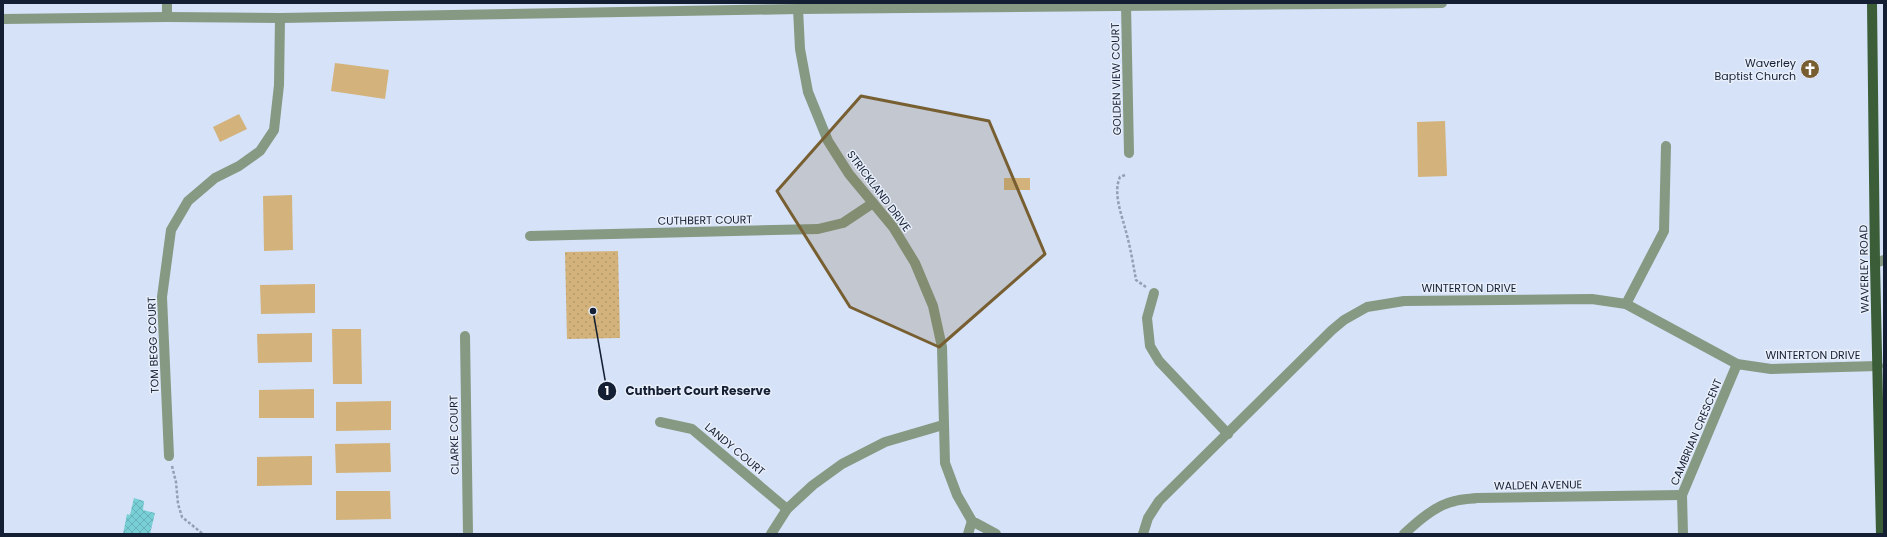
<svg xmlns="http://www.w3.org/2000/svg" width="1887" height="537" viewBox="0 0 1887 537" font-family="Poppins,sans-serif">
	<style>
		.park { fill: url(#park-dots) }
		.pitch { fill: #d3b37b }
		.building { fill: url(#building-cross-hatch) }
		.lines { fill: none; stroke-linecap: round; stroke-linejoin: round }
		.path { stroke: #939fb4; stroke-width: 2.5; stroke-dasharray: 3 2; stroke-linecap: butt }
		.minor { stroke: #869983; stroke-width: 10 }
		.tertiary { stroke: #869983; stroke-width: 10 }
		.primary { stroke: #3b5d37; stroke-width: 10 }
		.marked { fill: #785f31; fill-opacity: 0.2; stroke: #785f31; stroke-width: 3; stroke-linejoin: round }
		.labels { text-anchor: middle; stroke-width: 3; stroke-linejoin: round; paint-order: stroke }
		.poi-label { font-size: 11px; fill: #141f33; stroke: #e8effa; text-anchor: end }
		.street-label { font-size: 11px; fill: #141f33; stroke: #e8effa }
		.leader { fill: none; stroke: #141f33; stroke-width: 1.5 }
		.callout-dot { fill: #141f33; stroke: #e8effa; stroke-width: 1.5 }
		.mark-label { font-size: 12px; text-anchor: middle; font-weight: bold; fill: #fff }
		.callout-label { font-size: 12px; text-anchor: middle; font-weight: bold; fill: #141f33; stroke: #e8effa; stroke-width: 3; stroke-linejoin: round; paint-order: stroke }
	</style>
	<defs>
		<pattern id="park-dots" width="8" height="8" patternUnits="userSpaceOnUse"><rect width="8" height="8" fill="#d3b37b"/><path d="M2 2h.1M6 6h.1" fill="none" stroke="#b49a6b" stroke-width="1.8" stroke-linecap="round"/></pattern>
		<pattern id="building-cross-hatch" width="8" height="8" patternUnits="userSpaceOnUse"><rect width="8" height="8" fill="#78cfd6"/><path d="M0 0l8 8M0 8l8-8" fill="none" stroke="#67b1b8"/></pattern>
	</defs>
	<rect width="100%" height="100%" fill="#d5e2f8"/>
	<!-- park -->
	<polygon class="park" points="618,251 620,338 567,339 565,252"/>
	<!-- pitch -->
	<g class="pitch">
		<polygon points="335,63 389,70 385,99 331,91"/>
		<polygon points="239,114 247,129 220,142 213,127"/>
		<polygon points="1445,121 1447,176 1418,177 1417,122"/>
		<rect x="1004" y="178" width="26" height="12"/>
		<polygon points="292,195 293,250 264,251 263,196"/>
		<polygon points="315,284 315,313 261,314 260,285"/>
		<polygon points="332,329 361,329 362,384 333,384"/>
		<polygon points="312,333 312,362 258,363 257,334"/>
		<polygon points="314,389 314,418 259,418 259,390"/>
		<polygon points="391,401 391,430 336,431 336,402"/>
		<polygon points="390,443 391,472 336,473 335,444"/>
		<polygon points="312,456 312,485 257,486 257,457"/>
		<polygon points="336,491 390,491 391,519 336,520"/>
	</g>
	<!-- building -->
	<polygon class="building" points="134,498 144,501 143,510 155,513 150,534 123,534 127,514 130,515"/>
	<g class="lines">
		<!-- path -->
		<g class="path">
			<path d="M1125,175l-5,2c-7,15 1,36 5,51 5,17 8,35 11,52l10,7"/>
			<polyline points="172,466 176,482 178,504 182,517 203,534"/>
		</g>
		<!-- minor -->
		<g class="minor">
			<polyline points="167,3 167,17"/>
			<polyline points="1126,5 1129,153"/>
			<polyline points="798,9 800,49 808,92 828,141 849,174 893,227 915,263 933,306 942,347 945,463 957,495 972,521 996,534"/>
			<polyline points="530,236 818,229 843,223 873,203"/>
			<polyline points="1875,263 1884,260"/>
			<polyline points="1154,293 1147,318 1150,346 1159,361 1228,434"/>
			<polyline points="1626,304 1664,231 1666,146"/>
			<polyline points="465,336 468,534"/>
			<polyline points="660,422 692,429 787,509"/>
			<polyline points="169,456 162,297 171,230 188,201 215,178 239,166 260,151 274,130 279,85 280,18"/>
			<polyline points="771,534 787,509 813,485 842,464 885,442 943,425"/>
			<polyline points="968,534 972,521"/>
			<polyline points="1143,534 1148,518 1159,501 1332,330 1344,320 1367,307 1404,301 1592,299 1626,304 1737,364 1771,369 1878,366"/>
			<path d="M1404,534c14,-13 32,-29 51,-33 7,-2 15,-2 22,-3l205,-3"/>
			<polyline points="1683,534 1682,495 1737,364"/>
		</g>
		<!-- tertiary -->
		<polyline class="tertiary" points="3,19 167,17 280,18 798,9 1442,3"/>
		<!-- primary -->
		<polyline class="primary" points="1872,3 1875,263 1881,534"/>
	</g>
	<!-- marked area -->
	<path class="marked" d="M861,96l128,25 56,133 -106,93 -89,-40 -73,-116z"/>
	<!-- icons -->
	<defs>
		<symbol id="church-disc" viewBox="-11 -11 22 22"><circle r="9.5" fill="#785f31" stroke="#e8effa"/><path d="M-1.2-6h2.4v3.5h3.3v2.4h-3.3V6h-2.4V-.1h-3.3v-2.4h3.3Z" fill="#fff"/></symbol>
	</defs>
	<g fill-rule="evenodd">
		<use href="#church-disc" x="1799" y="58" width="22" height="22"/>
	</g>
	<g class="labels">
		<!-- poi labels -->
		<g class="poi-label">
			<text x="1796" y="67">Waverley<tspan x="1796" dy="13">Baptist Church</tspan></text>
		</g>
		<!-- street labels -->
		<g class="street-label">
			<text transform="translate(1116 79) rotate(-91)" y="4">GOLDEN VIEW COURT</text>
			<text transform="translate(879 191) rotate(53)" y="4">STRICKLAND DRIVE</text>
			<text transform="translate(705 220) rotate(-1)" y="4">CUTHBERT COURT</text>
			<text transform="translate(1864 269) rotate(-91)" y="4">WAVERLEY ROAD</text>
			<text x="1469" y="292">WINTERTON DRIVE</text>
			<text transform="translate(153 345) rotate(-92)" y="4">TOM BEGG COURT</text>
			<text x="1813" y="359">WINTERTON DRIVE</text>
			<text transform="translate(1696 432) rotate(-67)" y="4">CAMBRIAN CRESCENT</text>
			<text transform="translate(454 435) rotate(-91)" y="4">CLARKE COURT</text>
			<text transform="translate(735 449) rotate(40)" y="4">LANDY COURT</text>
			<text transform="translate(1538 485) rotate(-1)" y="4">WALDEN AVENUE</text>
		</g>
	</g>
	<!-- callouts -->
	<path class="leader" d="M593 311L607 391"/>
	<g class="callout-dot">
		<circle cx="593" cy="311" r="4"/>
		<circle cx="607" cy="391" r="10"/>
	</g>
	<g class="mark-label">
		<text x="607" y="395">1</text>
	</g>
	<g class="callout-label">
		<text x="698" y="395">Cuthbert Court Reserve</text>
	</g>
	<!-- border -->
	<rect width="1887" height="537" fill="none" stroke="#141f33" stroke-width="8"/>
</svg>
